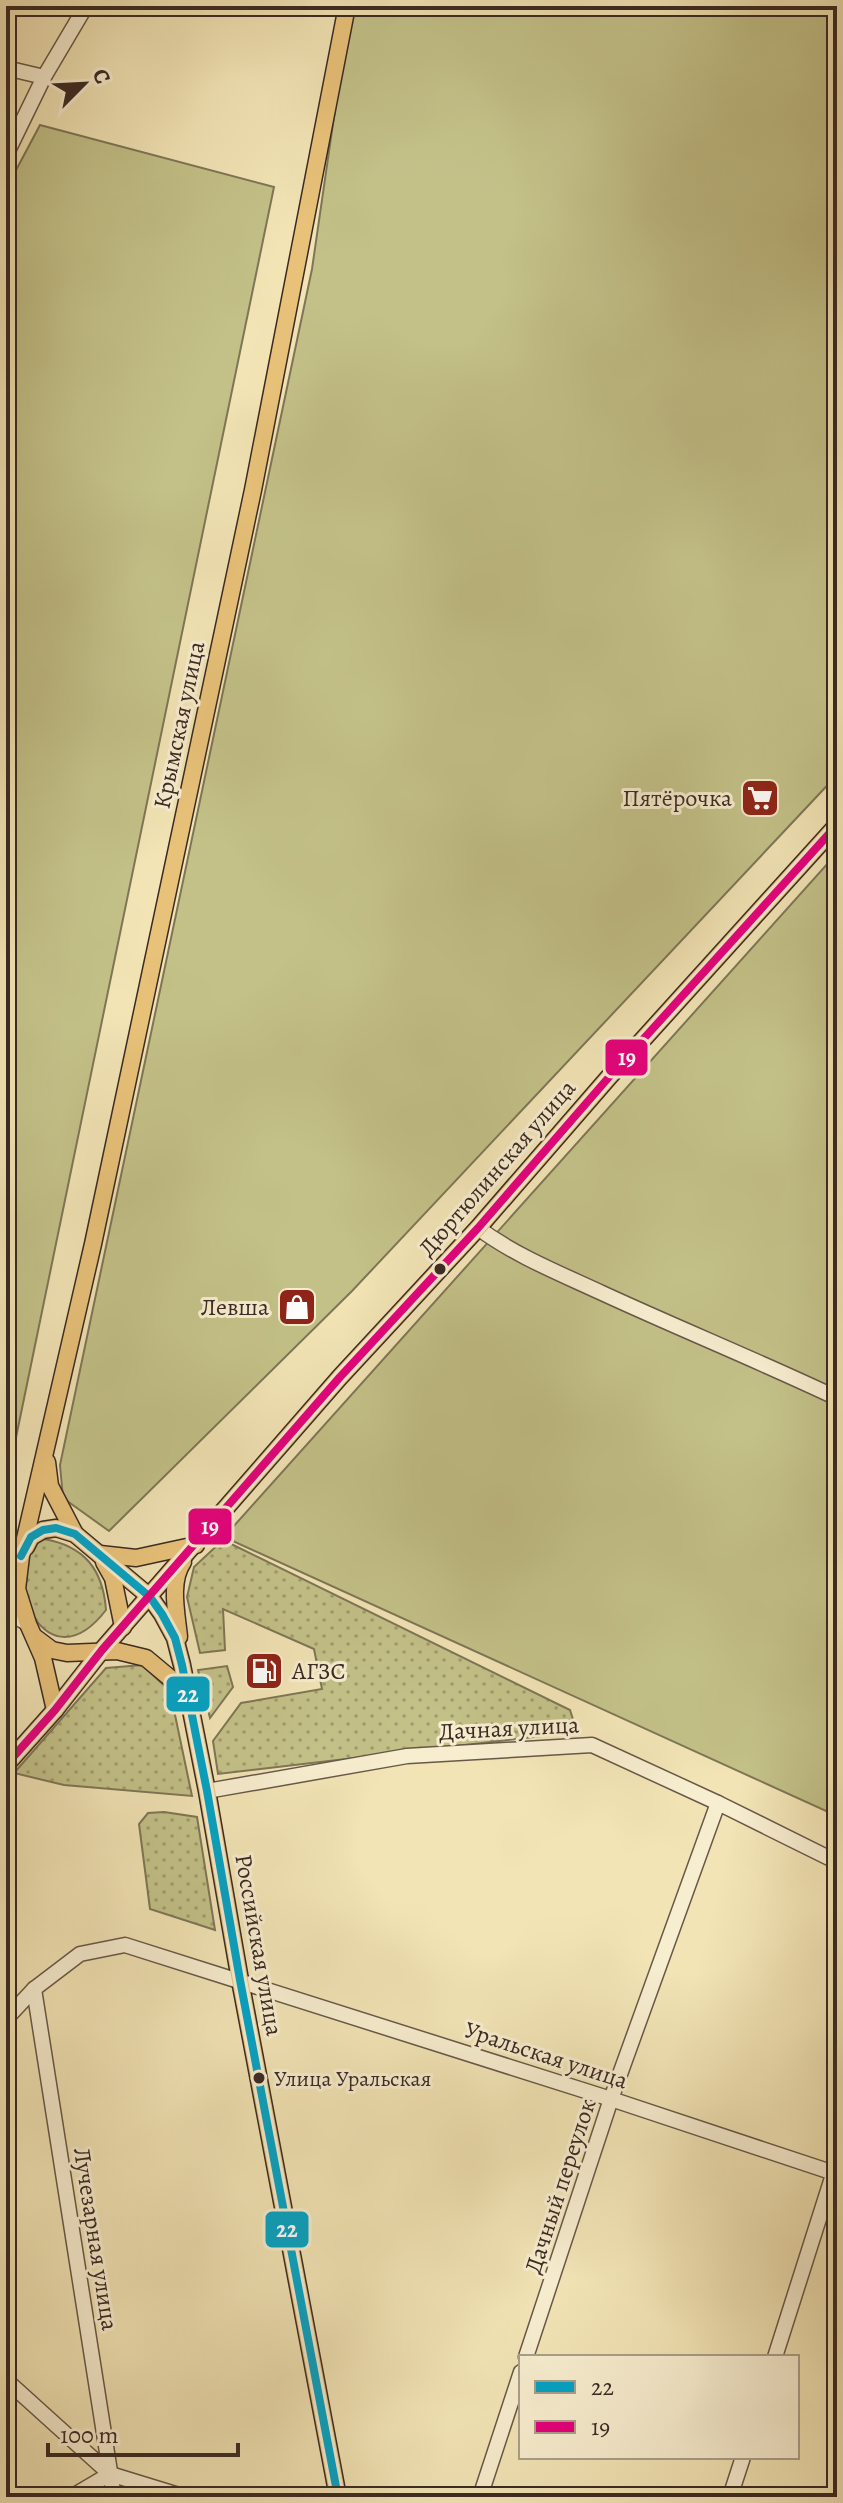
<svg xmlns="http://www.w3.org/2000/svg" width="843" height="2503" viewBox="0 0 843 2503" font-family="Alegreya,serif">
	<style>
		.grass { fill: url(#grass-dots); stroke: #7e7656; stroke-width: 2 }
		.garden { fill: #c3c188; stroke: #7e7656; stroke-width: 2 }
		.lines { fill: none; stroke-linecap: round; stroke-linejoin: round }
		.minor-casing { stroke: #685848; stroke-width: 17 }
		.major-casing { stroke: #3a2a23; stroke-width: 19 }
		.minor { stroke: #f7edcf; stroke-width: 14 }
		.major { stroke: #e9c27a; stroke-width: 16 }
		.bus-1-casing { stroke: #f7edcf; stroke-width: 14 }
		.bus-2-casing { stroke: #f7edcf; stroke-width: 14 }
		.bus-1 { stroke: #03a3c5; stroke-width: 8 }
		.bus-2 { stroke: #e5007d; stroke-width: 8 }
		.bus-dot { fill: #3a2a23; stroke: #f7edcf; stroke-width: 3 }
		.labels { text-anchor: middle; stroke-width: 6; stroke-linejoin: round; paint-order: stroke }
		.bus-label { font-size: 22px; fill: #3a2a23; stroke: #f7edcf; text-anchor: start }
		.street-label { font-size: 24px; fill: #3a2a23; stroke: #f7edcf }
		.poi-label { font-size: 24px; fill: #3a2a23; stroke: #f7edcf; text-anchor: end }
		.line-badge { stroke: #f7edcf; stroke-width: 3 }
		.badge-label { font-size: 22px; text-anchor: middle; font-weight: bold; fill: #fff }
	</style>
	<defs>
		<pattern id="grass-dots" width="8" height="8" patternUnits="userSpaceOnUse" patternTransform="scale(2)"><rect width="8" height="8" fill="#c3c188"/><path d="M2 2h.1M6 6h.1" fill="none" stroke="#9f9d6f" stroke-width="1.8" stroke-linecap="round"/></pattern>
	</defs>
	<rect width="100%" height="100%" fill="#f2e4b5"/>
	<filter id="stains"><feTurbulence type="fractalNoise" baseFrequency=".0025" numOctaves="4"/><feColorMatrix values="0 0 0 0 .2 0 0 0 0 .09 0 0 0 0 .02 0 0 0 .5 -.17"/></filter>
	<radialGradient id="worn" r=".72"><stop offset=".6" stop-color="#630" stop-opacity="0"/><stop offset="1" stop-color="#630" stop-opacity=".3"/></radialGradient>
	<!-- grass -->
	<g class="grass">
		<path d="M44,1539c40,7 59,30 62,71 -60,78 -106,-35 -73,-65 3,-3 7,-4 11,-6z"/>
		<polygon points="223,1540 570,1710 577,1732 218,1774 213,1741 241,1703 322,1689 314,1649 223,1609 225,1650 200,1653 187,1597 194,1567"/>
		<polygon points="142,1665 170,1691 192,1796 64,1785 14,1773 106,1668"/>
		<polygon points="227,1666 233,1687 210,1718 198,1670"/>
		<polygon points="164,1812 197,1817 215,1930 150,1909 139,1824 148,1813"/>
	</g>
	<!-- garden -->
	<g class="garden">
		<polygon points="350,6 837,6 837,775 352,1291 109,1531 63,1498 60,1465 312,269"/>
		<polygon points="40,125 274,187 6,1486 6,189"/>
		<polygon points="837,853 837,1816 224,1537"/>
	</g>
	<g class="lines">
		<defs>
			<g id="minor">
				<polyline points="6,68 44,77"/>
				<polyline points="6,155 44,77 86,6"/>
				<path d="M478,1228c38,28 81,45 124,65 78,36 157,68 235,105"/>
				<polyline points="6,1611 28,1624"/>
				<polyline points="207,1791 407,1756 592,1745 718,1803 837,1862"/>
				<polyline points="34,1989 114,2497"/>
				<polyline points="6,2019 34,1989 80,1954 125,1945 611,2099 837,2174"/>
				<polyline points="526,2357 611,2099 718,1803"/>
				<polyline points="775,2357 837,2162"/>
				<polyline points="6,2380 110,2474 185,2497"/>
				<polyline points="71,2497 110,2474"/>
				<polyline points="480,2497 521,2372"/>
				<polyline points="730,2497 743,2457"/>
			</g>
			<g id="major">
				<polyline points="47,1462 50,1486 75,1534"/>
				<polyline points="26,1547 31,1537 43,1530 56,1528 75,1534 150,1597 162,1614 175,1638 182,1665 207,1791 240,1980 338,2497"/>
				<polyline points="100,1554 136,1558 196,1545"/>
				<polyline points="104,1562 113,1578 123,1627"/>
				<path d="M179,1637c-2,-22 -10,-55 4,-75"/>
				<polyline points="36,1638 52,1650 67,1653 117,1651 146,1658 188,1693"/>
				<polyline points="55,1710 43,1658 28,1624 17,1589 21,1556 93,1244 253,490 347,6"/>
				<polyline points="6,1765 55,1710 102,1650 340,1377 478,1228 609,1077 837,825"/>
			</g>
		</defs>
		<!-- minor casing -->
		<use href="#minor" class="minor-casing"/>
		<!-- major casing -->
		<use href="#major" class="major-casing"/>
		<!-- minor -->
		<use href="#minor" class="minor"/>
		<!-- major -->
		<use href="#major" class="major"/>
		<defs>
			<polyline id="bus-1" points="21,1556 31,1537 43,1530 56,1528 75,1534 150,1597 162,1614 175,1638 182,1665 207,1791 240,1980 338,2497"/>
			<polyline id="bus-2" points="6,1765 55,1710 102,1650 340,1377 478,1228 609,1077 837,825"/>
		</defs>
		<!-- bus-1 casing -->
		<use href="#bus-1" class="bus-1-casing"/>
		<!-- bus-2 casing -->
		<use href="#bus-2" class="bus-2-casing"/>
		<!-- bus-1 -->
		<use href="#bus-1" class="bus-1"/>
		<!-- bus-2 -->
		<use href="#bus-2" class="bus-2"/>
	</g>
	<!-- icons -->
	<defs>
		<symbol id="supermarket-square" viewBox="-11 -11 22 22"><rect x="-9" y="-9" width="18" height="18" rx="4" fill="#8f2418" stroke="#f7edcf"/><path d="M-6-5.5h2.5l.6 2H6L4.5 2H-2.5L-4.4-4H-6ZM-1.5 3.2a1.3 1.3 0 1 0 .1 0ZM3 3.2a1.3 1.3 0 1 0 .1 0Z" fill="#fff"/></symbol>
		<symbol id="shop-square" viewBox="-11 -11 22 22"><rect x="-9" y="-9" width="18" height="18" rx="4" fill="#8f2418" stroke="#f7edcf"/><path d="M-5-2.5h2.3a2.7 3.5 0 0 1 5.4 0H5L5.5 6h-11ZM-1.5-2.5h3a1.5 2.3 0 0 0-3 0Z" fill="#fff"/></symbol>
		<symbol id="fuel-square" viewBox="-11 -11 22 22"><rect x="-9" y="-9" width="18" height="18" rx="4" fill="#8f2418" stroke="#f7edcf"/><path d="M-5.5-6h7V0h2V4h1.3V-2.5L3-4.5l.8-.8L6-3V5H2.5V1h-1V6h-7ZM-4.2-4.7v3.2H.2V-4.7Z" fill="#fff"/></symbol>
	</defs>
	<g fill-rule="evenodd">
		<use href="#supermarket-square" x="738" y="776" width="44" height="44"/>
		<use href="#shop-square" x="275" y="1285" width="44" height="44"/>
		<use href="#fuel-square" x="242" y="1649" width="44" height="44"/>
	</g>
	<!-- markers -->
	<g class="bus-dot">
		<circle cx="440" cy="1269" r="7"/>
		<circle cx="259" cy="2078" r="7"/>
	</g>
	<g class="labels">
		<!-- bus labels -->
		<g class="bus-label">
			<text x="274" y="2086">Улица Уральская</text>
		</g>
		<!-- street labels -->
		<g class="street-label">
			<text transform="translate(179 725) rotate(-78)" y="8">Крымская улица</text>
			<text transform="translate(497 1168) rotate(-49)" y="8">Дюртюлинская улица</text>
			<text transform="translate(509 1728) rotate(-3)" y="8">Дачная улица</text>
			<text transform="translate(259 1945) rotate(80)" y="8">Российская улица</text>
			<text transform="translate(546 2055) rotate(18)" y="8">Уральская улица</text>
			<text transform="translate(560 2186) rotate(-72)" y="8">Дачный переулок</text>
			<text transform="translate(96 2239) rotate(81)" y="8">Лучезарная улица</text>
		</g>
		<!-- poi labels -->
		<g class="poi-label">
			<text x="732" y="806">Пятёрочка</text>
			<text x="269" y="1315">Левша</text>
			<text x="292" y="1679" text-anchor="start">АГЗС</text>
		</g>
	</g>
	<g class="line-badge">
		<rect x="604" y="1038" width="45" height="39" rx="8" fill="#e5007d"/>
		<rect x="187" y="1507" width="46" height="39" rx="8" fill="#e5007d"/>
		<rect x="165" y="1675" width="46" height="38" rx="8" fill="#03a3c5"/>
		<rect x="264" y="2210" width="46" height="39" rx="8" fill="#03a3c5"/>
	</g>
	<g class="badge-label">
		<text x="627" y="1065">19</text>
		<text x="210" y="1534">19</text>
		<text x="188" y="1702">22</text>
		<text x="287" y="2237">22</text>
	</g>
	<!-- margin -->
	<rect width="843" height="2503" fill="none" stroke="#f2e4b5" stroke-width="32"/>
	<rect x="8" y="8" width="827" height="2487" fill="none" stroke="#3a2a23" stroke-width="4"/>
	<rect x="16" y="16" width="811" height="2471" fill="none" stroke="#3a2a23" stroke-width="2"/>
	<!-- legend -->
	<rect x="519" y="2355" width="280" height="104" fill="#f7edcf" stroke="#ab9f8a" stroke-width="2"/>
	<rect x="535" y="2381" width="40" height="12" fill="#03a3c5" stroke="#ab9f8a" stroke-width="2"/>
	<text x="591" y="2395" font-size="24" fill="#3a2a23">22</text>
	<rect x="535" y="2421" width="40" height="12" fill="#e5007d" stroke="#ab9f8a" stroke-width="2"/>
	<text x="591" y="2435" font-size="24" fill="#3a2a23">19</text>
	<!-- north arrow -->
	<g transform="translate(84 84) rotate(66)" stroke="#f7edcf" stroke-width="6" paint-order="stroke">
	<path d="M0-6L14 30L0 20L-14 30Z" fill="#3a2a23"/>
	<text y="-12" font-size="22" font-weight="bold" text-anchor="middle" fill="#3a2a23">С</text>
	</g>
	<!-- scale -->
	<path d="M48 2443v12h190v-12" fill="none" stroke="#3a2a23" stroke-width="4"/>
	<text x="60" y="2443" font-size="24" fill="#3a2a23" stroke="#f7edcf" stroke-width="6" paint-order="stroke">100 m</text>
	<rect width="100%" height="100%" filter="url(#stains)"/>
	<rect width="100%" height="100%" fill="url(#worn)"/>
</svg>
